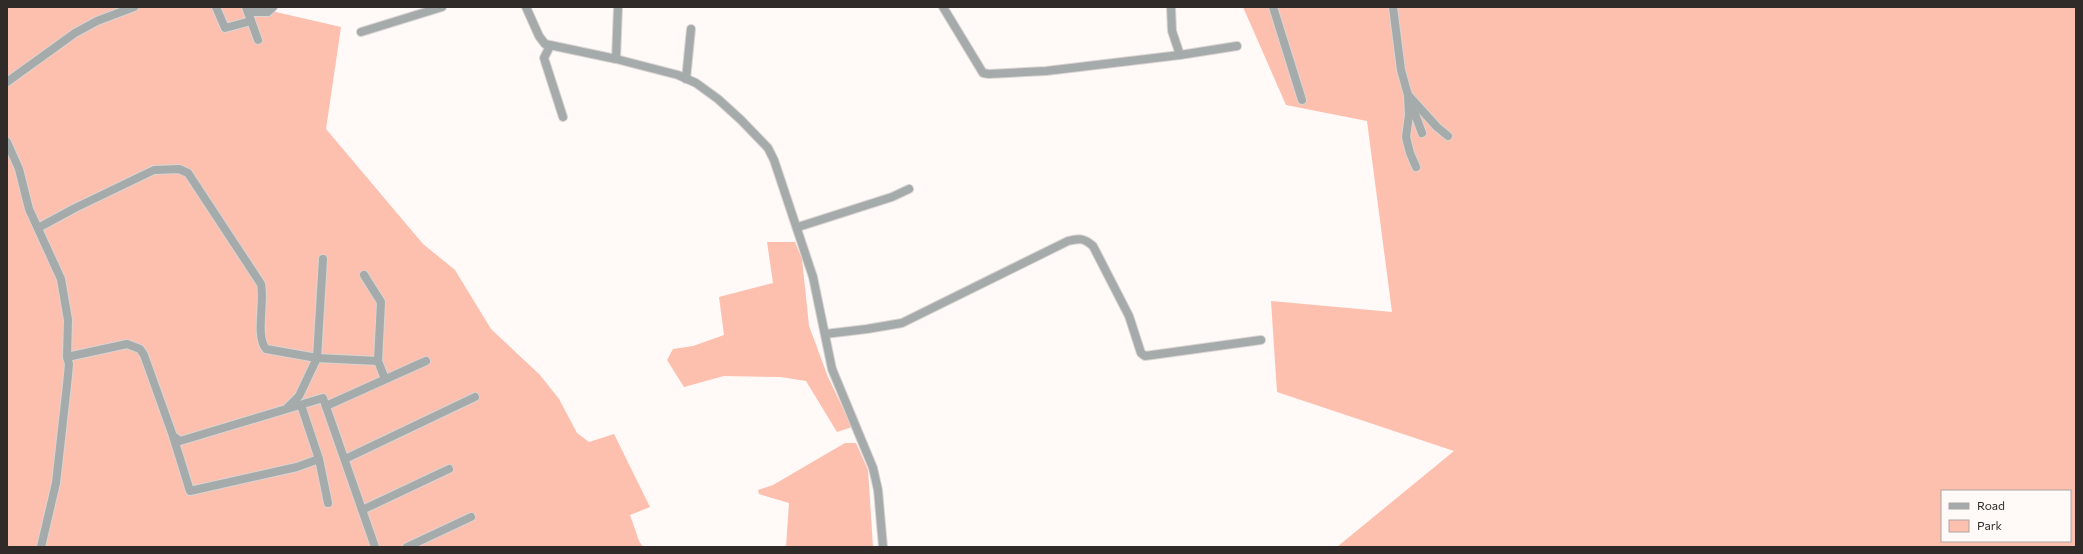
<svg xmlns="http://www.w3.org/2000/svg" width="2083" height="554" viewBox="0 0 2083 554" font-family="Commissioner,sans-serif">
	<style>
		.green { fill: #fdbfae; fill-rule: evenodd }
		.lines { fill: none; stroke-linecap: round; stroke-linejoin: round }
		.street-casing { stroke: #dad4d2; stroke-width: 10 }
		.street { stroke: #a4abaa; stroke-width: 8 }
	</style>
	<rect width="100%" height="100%" fill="#fff9f7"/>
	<!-- green -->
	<g class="green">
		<polygon points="7,7 254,7 341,27 326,129 423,244 455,270 491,329 540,375 559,399 577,433 589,442 614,434 650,507 630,515 639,541 643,547 7,547"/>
		<path d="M1243,7h833v540h-739l117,-96 -177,-59 -6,-91 121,11 -25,-191 -81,-16zM1942,491h128v50h-128z"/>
		<polygon points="767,242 795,242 802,259 809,326 828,377 852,427 837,432 806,381 781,377 724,376 684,387 667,360 673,349 693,346 724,335 719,297 773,283"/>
		<polygon points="845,443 856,443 868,470 873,547 786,547 789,503 759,494 758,490 773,485"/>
	</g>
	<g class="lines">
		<defs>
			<g id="street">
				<polyline points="216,7 225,28 251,21"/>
				<polyline points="246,7 258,40"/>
				<polyline points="526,7 539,36 545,44 616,59 678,75 696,83 718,99 741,120 768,148 774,160 813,277 832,369 873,468 878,490 883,547"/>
				<polyline points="943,7 983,73 989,74 1046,71 1180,55"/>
				<polyline points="1171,7 1172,31 1180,55 1237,46"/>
				<polyline points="1273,7 1302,100"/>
				<polyline points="1393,7 1401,70 1408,95 1437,127 1448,136"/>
				<polyline points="248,12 268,12 273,7"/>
				<polyline points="361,32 442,7"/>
				<polyline points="550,46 544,58 563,117"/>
				<polyline points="616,59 618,7"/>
				<polyline points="686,79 691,29"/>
				<polyline points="7,82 75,33 97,21 134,7"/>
				<polyline points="7,142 19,169 29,209 61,279 68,320 67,357 69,364 67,385 56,483 41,547"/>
				<polyline points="1416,167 1410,153 1406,137 1409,115 1408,95 1422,133"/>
				<polyline points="798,227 892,197 909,189"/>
				<path d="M38,228l37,-20 79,-38 25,-1 9,4 73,111c4,19 -6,52 5,65l51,9 61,3 7,18"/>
				<polyline points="364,275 381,302 378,361"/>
				<path d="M825,334l42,-5 35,-6 166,-82c11,-3 16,-3 25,5l36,70 12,37 4,3 116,-16"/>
				<polyline points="67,357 127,344 140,349 144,355 173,436 180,441 323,398 375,547"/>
				<polyline points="301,405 319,459 328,503"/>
				<polyline points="326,406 426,361"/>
				<polyline points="288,407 299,396 317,358 323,259"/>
				<polyline points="173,436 190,491 297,467 319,459"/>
				<polyline points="345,459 475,397"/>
				<polyline points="362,510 449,469"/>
				<polyline points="407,547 471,517"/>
			</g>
		</defs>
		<!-- street casing -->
		<use href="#street" class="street-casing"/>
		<!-- street -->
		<use href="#street" class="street"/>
	</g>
	<!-- border -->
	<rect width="2083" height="554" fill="none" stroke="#302a28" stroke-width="16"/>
	<!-- legend -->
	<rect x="1941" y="490" width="130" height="52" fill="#fff9f7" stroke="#aca6a4"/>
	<rect x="1949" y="503" width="20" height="6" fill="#a4abaa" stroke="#aca6a4"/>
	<text x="1977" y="510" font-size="12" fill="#302a28">Road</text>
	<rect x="1949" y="520" width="20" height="12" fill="#fdbfae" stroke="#aca6a4"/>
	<text x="1977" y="530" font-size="12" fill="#302a28">Park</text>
</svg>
